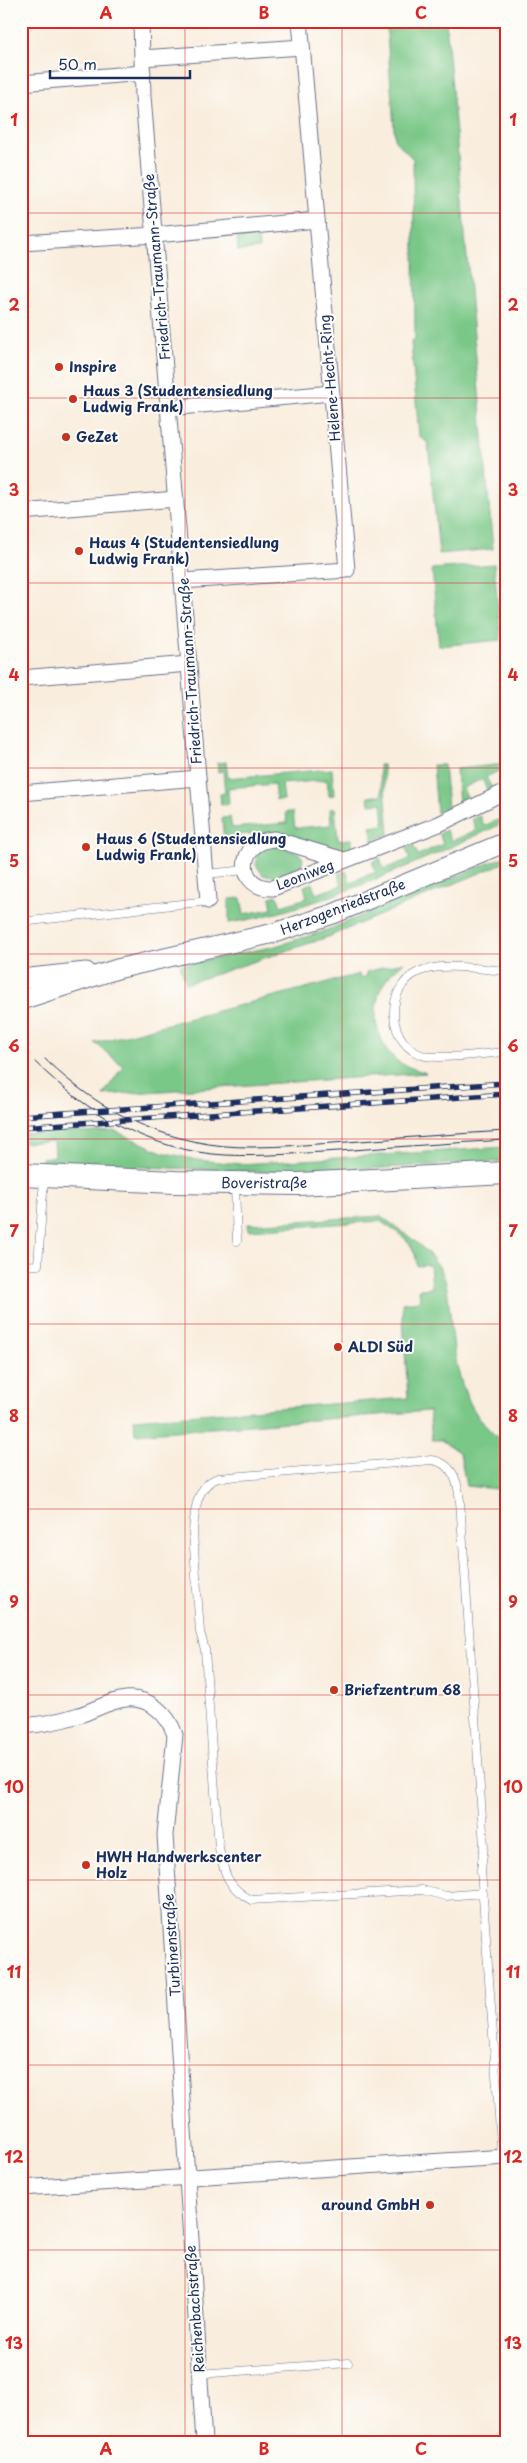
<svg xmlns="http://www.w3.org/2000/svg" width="527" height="2463" viewBox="0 0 527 2463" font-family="'Playpen Sans',sans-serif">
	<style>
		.green { fill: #7ac888; stroke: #4a7c73 }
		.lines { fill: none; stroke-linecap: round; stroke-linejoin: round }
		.service-casing { stroke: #69728a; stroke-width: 9 }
		.minor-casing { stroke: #69728a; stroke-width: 17 }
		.tertiary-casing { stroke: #69728a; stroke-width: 21 }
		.secondary-casing { stroke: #69728a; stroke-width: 24 }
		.service { stroke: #fff; stroke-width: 8 }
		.minor { stroke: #fff; stroke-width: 15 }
		.tertiary { stroke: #fff; stroke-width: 19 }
		.secondary { stroke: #fff; stroke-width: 22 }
		.tram { stroke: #1b2f5e; stroke-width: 1 }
		.rail-casing { stroke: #1b2f5e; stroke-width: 5.5 }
		.rail { stroke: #fdfcf7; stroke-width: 4; stroke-dasharray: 11; stroke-linecap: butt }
		.grid { fill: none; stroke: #d62828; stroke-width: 1; stroke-opacity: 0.55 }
		.poi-dot { fill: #c8321e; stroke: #fdfcf7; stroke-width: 2 }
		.labels { text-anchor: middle; stroke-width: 4; stroke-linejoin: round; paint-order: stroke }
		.street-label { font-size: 14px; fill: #1b2f5e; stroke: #fdfcf7 }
		.poi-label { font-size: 14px; font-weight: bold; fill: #1b2f5e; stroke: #fdfcf7; text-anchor: start }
		.neatline { fill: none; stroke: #d62828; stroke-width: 2 }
		.grid-label { font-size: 16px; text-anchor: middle; font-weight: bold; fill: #d62828 }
	</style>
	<rect width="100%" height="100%" fill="#fdfcf7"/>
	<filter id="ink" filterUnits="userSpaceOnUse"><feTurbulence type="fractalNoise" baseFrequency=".02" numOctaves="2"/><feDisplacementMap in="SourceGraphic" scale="10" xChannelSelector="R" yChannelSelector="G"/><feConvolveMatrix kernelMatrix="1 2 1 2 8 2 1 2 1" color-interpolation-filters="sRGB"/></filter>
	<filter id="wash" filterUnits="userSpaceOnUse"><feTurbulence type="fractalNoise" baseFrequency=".0096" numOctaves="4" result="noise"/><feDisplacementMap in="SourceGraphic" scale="20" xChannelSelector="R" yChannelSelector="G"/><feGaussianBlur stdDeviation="1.12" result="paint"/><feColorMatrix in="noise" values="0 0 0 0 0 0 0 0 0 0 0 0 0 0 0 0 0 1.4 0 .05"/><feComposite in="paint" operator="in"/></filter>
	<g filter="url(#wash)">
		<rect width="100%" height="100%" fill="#f9eddd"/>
		<!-- green -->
		<g class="green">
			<polygon points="386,21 446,21 493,549 439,554 428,443 419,436 411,342 415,338 413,159 395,141"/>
			<polygon points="258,235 259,249 238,251 237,237"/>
			<polygon points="494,564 501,640 439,646 432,569"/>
			<polygon points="226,762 228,778 332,769 334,795 329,796 327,780 282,784 284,800 276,800 274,784 228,788 229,804 221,805 220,794 225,793 223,771 218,772 217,763"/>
			<polygon points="506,764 506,768 486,777 492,788 487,790 482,779 463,788 468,800 459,803 456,769"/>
			<polygon points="379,765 383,765 389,834 372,841 371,827 384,825 382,803 369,804 368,797 382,795"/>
			<polygon points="433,765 444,765 448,808 437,813"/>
			<polygon points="335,808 338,840 352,839 352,848 346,851 272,833 236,835 237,841 224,842 222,818 230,817 232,828 287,823 286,812 293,812 295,828 331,825 330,809"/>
			<path d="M480,816l4,10 22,-10v6c-84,38 -186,87 -277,101v-24l12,-1 3,16 28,-5 -2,-12 7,-2 4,11 26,-8 -3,-12 8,-3 4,11 26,-9 -4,-11 8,-3 4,11 26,-10 -4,-10 8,-4 4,11 26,-10 -4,-11 7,-3 5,10 25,-11 -4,-10 7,-4 6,11 24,-11 -4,-11z"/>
			<polygon points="273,846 299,853 303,859 301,866 276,876 263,875 256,865 257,855 262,848"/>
			<polygon points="506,856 506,862 328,937 186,984 180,965 272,947 322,932"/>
			<path d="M404,962c-4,5 -10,8 -14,13 -21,24 -18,62 5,84 7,7 21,10 31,14l-323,22 20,-29 -28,-23 264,-69 1,4 7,-2 -1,-4z"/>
			<polygon points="75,1131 83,1133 115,1131 162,1152 197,1160 241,1164 506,1147 506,1161 297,1173 42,1163 42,1158 55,1156 54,1141 21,1143 21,1134"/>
			<path d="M381,1216c20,15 43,29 57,49 10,14 10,32 12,48 5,52 10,98 56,131v46l-40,-4 -6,-33 -19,-13h-9l-3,-29 -294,23 -1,-15 274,-21 -6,-95 18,-2 -1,-12 13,-1 -2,-23 -13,1c-2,-26 -17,-31 -37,-45l-132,9v-6z"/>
		</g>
	</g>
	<g filter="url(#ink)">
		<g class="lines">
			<defs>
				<g id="service">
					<polyline points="206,874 246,870"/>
					<polyline points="21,922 208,901"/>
					<path d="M506,971c-24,-2 -67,-9 -88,1 -35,17 -31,74 7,84 16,4 63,-3 81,-4"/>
					<polyline points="235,1186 237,1241"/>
					<polyline points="21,1266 38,1265 44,1178"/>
					<path d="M483,1893l-37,3 -24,-6 -171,10c-24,-13 -27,-27 -32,-52l-14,-198 -5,-18 -7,-99c1,-20 3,-48 25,-55l214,-18c21,3 26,22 28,41l24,345 -3,24 21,287"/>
					<polyline points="199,2374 348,2363"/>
				</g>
				<g id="minor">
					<polyline points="141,21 143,96 208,901"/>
					<polyline points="142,58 302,47"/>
					<polyline points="21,83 143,73"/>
					<polyline points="21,243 155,235 317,220"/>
					<polyline points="169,408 331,393"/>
					<polyline points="21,512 176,499"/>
					<polyline points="182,581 347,570 300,21"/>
					<polyline points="21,678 189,664"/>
					<polyline points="21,793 198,778"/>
					<path d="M344,860l-70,-21c-39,3 -37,51 -1,49l166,-64 67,-33"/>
					<path d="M21,1726c19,-1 39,-5 58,-11 14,-4 32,-15 47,-16 24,-2 42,15 49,36l-10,100 39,607"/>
					<polyline points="21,2188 506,2157"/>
				</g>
				<g id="tertiary">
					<polyline points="21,979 86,972"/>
					<polyline points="21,1000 117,969 274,933 333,914 506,842"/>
				</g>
				<polyline id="secondary" points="21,1175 175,1182 298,1184 506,1173"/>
			</defs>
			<!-- service casing -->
			<use href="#service" class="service-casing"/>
			<!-- minor casing -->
			<use href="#minor" class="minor-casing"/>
			<!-- tertiary casing -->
			<use href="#tertiary" class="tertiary-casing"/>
			<!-- secondary casing -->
			<use href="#secondary" class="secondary-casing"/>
			<!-- service -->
			<use href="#service" class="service"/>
			<!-- minor -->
			<use href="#minor" class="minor"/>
			<!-- tertiary -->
			<use href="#tertiary" class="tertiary"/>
			<!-- secondary -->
			<use href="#secondary" class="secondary"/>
			<!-- tram -->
			<g class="tram">
				<path d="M45,1059c56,55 128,89 207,88 32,0 63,-3 95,-5 53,-4 106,-8 159,-11"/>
				<path d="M35,1062c52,51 115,89 190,93 38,2 76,-2 114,-4 55,-4 111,-8 167,-11"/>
			</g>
			<defs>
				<g id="rail">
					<polyline points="21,1116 506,1083"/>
					<polyline points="21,1127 506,1094"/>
				</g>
			</defs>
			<!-- rail casing -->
			<use href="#rail" class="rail-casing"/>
			<!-- rail -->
			<use href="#rail" class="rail"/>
		</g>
	</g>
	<!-- grid -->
	<path class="grid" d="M185,21v2421M342,21v2421M21,213h485M21,398h485M21,583h485M21,768h485M21,954h485M21,1139h485M21,1324h485M21,1509h485M21,1695h485M21,1880h485M21,2065h485M21,2250h485"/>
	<!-- markers -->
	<g class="poi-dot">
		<circle cx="59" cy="367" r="5"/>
		<circle cx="73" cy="399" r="5"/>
		<circle cx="66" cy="437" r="5"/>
		<circle cx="79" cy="551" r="5"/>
		<circle cx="86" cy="847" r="5"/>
		<circle cx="338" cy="1347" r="5"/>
		<circle cx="334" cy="1690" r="5"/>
		<circle cx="86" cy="1865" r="5"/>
		<circle cx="430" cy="2205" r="5"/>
	</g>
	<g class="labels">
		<!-- street labels -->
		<g class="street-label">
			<text transform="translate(157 267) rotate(-95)" y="5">Friedrich-Traumann-Straße</text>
			<text transform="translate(330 378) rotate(-95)" y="5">Helene-Hecht-Ring</text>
			<text transform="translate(190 671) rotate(-94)" y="5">Friedrich-Traumann-Straße</text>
			<text transform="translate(305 875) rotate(-21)" y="5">Leoniweg</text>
			<text transform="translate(343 907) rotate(-21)" y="5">Herzogenriedstraße</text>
			<text x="264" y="1188">Boveristraße</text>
			<text transform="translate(172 1945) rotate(-94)" y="5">Turbinenstraße</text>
			<text transform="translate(195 2309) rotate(-94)" y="5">Reichenbachstraße</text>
		</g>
		<!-- poi labels -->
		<g class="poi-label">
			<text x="69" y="372">Inspire</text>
			<text x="83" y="396">Haus 3 (Studentensiedlung<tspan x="83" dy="16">Ludwig Frank)</tspan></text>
			<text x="76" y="442">GeZet</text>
			<text x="89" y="548">Haus 4 (Studentensiedlung<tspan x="89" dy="16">Ludwig Frank)</tspan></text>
			<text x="96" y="844">Haus 6 (Studentensiedlung<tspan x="96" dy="16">Ludwig Frank)</tspan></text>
			<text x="348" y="1352">ALDI Süd</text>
			<text x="344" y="1695">Briefzentrum 68</text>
			<text x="96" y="1862">HWH Handwerkscenter<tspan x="96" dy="16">Holz</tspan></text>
			<text x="420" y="2210" text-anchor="end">around GmbH</text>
		</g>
	</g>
	<!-- margin -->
	<rect width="527" height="2463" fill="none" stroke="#fdfcf7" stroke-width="55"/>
	<!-- scale -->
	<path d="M50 70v8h140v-8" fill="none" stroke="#1b2f5e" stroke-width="2.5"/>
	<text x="58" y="70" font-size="15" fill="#1b2f5e" stroke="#fdfcf7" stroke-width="4" paint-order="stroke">50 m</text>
	<rect x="28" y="28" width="472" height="2408" class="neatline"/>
	<g class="grid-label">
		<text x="106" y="19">A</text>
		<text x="264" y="19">B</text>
		<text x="421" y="19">C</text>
		<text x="14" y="126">1</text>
		<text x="513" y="126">1</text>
		<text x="14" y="311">2</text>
		<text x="513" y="311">2</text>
		<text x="14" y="496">3</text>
		<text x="513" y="496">3</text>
		<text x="14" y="681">4</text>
		<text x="513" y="681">4</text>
		<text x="14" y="867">5</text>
		<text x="513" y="867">5</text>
		<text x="14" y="1052">6</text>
		<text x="513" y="1052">6</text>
		<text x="14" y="1237">7</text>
		<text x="513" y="1237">7</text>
		<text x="14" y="1422">8</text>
		<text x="513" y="1422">8</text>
		<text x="14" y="1608">9</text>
		<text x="513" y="1608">9</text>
		<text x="14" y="1793">10</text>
		<text x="513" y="1793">10</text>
		<text x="14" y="1978">11</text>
		<text x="513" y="1978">11</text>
		<text x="14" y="2163">12</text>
		<text x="513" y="2163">12</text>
		<text x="14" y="2349">13</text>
		<text x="513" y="2349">13</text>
		<text x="106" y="2455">A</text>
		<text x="264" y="2455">B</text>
		<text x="421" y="2455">C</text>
	</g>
</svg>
